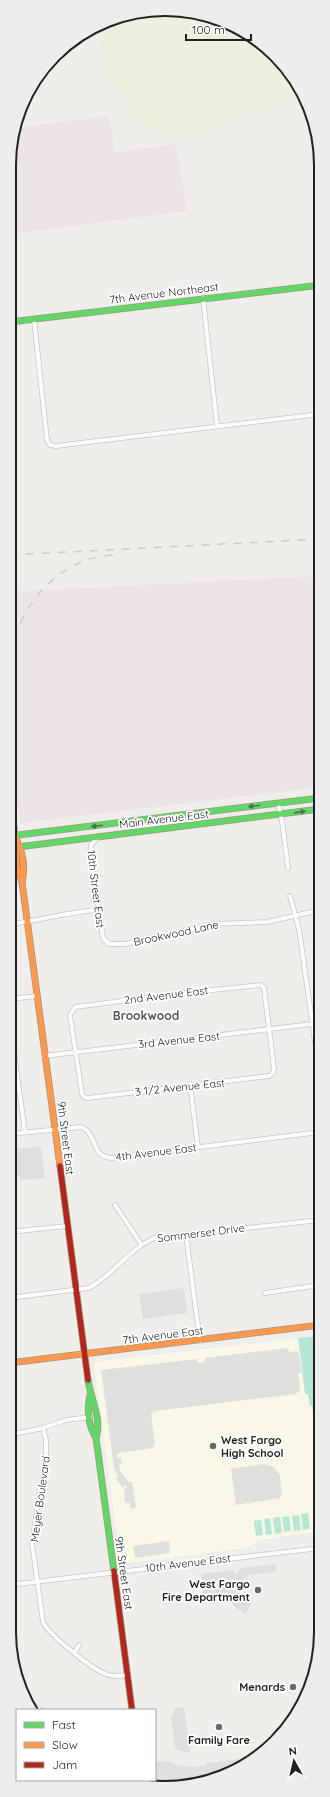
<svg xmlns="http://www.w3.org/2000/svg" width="330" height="1797" viewBox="0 0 330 1797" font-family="Quicksand,sans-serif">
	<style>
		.industrial { fill: #ede4e9 }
		.education { fill: #f8f7e8 }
		.farmland { fill: #efefdf }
		.pitch { fill: #b7e6d2 }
		.parking { fill: #e0dfde }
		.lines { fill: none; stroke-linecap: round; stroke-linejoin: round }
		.street-casing { stroke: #c9c8c7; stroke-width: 5.5 }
		.fast-casing { stroke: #999a82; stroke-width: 7 }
		.slow-casing { stroke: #999a82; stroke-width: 7 }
		.jam-casing { stroke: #999a82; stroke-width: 7 }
		.street { stroke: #fdfcfc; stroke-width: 4 }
		.fast { stroke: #63d668; stroke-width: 5.5 }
		.slow { stroke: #ff974d; stroke-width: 5.5 }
		.jam { stroke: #b3261e; stroke-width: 5.5 }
		.rail { stroke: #ccc; stroke-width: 1.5; stroke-dasharray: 8 8; stroke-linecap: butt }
		.oneway { fill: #427c45 }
		.poi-dot { fill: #6a6968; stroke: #fff; stroke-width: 1.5 }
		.labels { text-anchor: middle; stroke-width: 3.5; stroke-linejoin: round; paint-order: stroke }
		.street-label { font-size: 11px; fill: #222; stroke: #fff }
		.poi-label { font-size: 11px; font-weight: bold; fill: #222; stroke: #fff; text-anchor: end }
		.neighbourhood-label { font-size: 12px; font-weight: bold; fill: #555; stroke: #fff }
		.rim { fill: none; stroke: #222; stroke-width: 2 }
	</style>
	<rect width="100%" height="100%" fill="#f0eeeb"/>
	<!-- industrial -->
	<g class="industrial">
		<polygon points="109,116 115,153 176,144 187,211 10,234 10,145 16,128"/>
		<polygon points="320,576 320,787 20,823 10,751 10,592"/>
	</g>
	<!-- education -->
	<polygon class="education" points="320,1336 320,1531 260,1540 247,1548 121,1564 94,1362"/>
	<!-- farmland -->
	<polygon class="farmland" points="185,10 234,25 275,55 300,90 235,123 210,131 174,136 150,129 133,113 118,92 105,68 97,28 124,14"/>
	<!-- pitch -->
	<g class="pitch">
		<polygon points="320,1336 320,1424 316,1425 316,1421 314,1422 312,1406 310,1406 308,1394 305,1394 298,1338"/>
		<polygon points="308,1513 310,1529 303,1530 301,1514"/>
		<polygon points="299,1515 301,1530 294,1531 292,1516"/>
		<polygon points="289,1516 291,1531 284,1532 282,1517"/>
		<polygon points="280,1517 282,1533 275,1534 273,1518"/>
		<polygon points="270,1518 272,1534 266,1535 264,1519"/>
		<polygon points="261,1520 263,1535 256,1536 254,1521"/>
	</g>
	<!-- parking -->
	<g class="parking">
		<polygon points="41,1146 45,1178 21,1180 20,1176 9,1177 9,1150"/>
		<polygon points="184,1288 187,1313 143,1319 139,1294"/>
		<polygon points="288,1348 289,1352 298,1351 302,1373 298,1373 300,1390 296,1394 155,1411 151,1414 155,1444 153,1448 119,1453 117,1455 117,1458 121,1457 122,1464 119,1465 120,1471 129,1482 132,1482 136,1508 131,1509 130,1503 125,1503 124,1489 127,1488 125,1485 123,1488 116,1479 118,1476 114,1468 101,1370 197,1359 198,1363 205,1362 205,1358"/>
		<polygon points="264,1464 274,1467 280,1475 282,1495 280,1498 236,1505 231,1469"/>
		<polygon points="169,1541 170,1553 135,1558 133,1546"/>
		<polygon points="275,1564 276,1572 250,1575 244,1579 241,1585 237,1585 237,1593 241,1593 244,1600 251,1603 246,1614 239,1610 231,1603 229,1597 233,1596 231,1592 228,1593 228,1596 204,1598 201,1574 233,1570 234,1573 237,1573 240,1568"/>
		<polygon points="184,1707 190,1752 184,1752 175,1749 171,1715 174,1714 174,1708"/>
		<polygon points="247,1758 249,1760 215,1780 156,1788 155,1762 168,1761 180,1766 199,1767 206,1766 206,1763"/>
	</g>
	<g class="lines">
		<defs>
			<g id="street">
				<polyline points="203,298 217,426"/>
				<polyline points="34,319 47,440 50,445 56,446 320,414"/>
				<polyline points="278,803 282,821 288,868"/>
				<polyline points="97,838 91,845 90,854 103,938 109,944 125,944 214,924 267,922 320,910"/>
				<polyline points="290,896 299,929 320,1077"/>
				<path d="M10,924c29,-3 57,-12 87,-14"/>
				<polygon points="261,985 264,988 274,1069 273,1073 269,1076 88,1098 84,1097 82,1094 70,1015 75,1007 184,993"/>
				<polyline points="10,999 36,996"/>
				<polyline points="10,1025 25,1132"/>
				<polyline points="44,1056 320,1023"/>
				<polyline points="190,1084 198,1147"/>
				<path d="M9,1134l73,-7c17,9 8,30 30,31l208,-26"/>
				<polyline points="115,1205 141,1244"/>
				<polyline points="9,1232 67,1226"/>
				<polyline points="186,1235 200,1341"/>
				<polyline points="265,1293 320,1285"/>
				<path d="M9,1298l80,-10c24,-13 39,-38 65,-50l166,-18"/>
				<path d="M43,1428l3,12v15l-14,88 11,79c6,13 49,47 63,52 7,3 14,2 22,1"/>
				<polyline points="9,1435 43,1428 66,1420 90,1417"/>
				<polyline points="9,1585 320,1548"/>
				<polyline points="75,1652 79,1645"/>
				<polyline points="25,1698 40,1710"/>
			</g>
			<g id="fast">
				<polyline points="10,322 321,285"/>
				<polyline points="10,836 320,798"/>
				<polyline points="10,848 320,809"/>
				<path d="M88,1380c3,20 14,38 8,58l18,133"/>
				<path d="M90,1395c-3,14 -2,30 6,43"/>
				<polyline points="145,1780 146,1785"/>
			</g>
			<g id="slow">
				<polyline points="10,799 14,827 17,866 22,882"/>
				<path d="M15,836c7,14 11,31 7,46l38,284"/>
				<polyline points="9,1363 320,1325"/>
				<polyline points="140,1780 140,1784"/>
			</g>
			<g id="jam">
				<polyline points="60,1166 88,1380"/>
				<polyline points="114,1571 132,1710"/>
			</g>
		</defs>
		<!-- street casing -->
		<use href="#street" class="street-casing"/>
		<!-- fast casing -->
		<use href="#fast" class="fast-casing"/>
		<!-- slow casing -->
		<use href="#slow" class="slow-casing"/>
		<!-- jam casing -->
		<use href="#jam" class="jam-casing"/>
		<!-- street -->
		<use href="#street" class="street"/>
		<!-- fast -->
		<use href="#fast" class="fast"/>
		<!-- slow -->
		<use href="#slow" class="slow"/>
		<!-- jam -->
		<use href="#jam" class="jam"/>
		<!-- rail -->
		<g class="rail">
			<polyline points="10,555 320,539"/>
			<path d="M10,653c10,-42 35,-77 76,-93 9,-3 20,-4 30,-6"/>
		</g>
	</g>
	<!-- one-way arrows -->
	<defs><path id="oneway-solid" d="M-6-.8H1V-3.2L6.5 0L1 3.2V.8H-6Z"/></defs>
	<g class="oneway">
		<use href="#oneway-solid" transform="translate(254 806) rotate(173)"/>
		<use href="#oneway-solid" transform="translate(300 812) rotate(-8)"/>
		<use href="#oneway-solid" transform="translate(97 826) rotate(173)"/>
	</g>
	<!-- markers -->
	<g class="poi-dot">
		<circle cx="213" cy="1446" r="4"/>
		<circle cx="258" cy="1590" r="4"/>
		<circle cx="293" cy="1687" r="4"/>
		<circle cx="219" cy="1727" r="4"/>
	</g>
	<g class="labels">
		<!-- street labels -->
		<g class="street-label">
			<text transform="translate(164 293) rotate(-7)" y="4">7th Avenue Northeast</text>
			<text transform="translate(164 819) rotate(-7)" y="4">Main Avenue East</text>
			<text transform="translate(96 889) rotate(83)" y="4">10th Street East</text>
			<text transform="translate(176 933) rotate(-12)" y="4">Brookwood Lane</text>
			<text transform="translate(166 995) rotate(-7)" y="4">2nd Avenue East</text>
			<text transform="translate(179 1040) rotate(-6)" y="4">3rd Avenue East</text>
			<text transform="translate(180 1087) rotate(-6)" y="4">3 1/2 Avenue East</text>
			<text transform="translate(66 1138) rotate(83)" y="4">9th Street East</text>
			<text transform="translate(156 1152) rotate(-7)" y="4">4th Avenue East</text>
			<text transform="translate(201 1233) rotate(-7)" y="4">Sommerset Drive</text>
			<text transform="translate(163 1335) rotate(-7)" y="4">7th Avenue East</text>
			<text transform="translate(40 1499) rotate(-82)" y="4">Meyer Boulevard</text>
			<text transform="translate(188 1563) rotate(-7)" y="4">10th Avenue East</text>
			<text transform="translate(124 1573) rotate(82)" y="4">9th Street East</text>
		</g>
		<!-- poi labels -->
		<g class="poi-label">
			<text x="221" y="1444" text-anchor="start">West Fargo<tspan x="221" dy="13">High School</tspan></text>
			<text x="250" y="1588">West Fargo<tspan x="250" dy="13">Fire Department</tspan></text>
			<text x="285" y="1691">Menards</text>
			<text x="219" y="1744" text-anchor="middle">Family Fare</text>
		</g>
		<!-- neighbourhood labels -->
		<g class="neighbourhood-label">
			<text x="146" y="1020">Brookwood</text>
		</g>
	</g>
	<!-- crop -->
	<path d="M0 0H330V1797H0ZM165 16H165A149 149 0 0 1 314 165V1632A149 149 0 0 1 165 1781H165A149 149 0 0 1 16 1632V165A149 149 0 0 1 165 16Z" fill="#ededed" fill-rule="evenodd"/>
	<path class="rim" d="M165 16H165A149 149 0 0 1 314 165V1632A149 149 0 0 1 165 1781H165A149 149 0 0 1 16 1632V165A149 149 0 0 1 165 16Z"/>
	<!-- legend -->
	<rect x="16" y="1709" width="140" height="72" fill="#ffffff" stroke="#a7a7a7"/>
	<rect x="24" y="1722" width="20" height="6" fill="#63d668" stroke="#a7a7a7"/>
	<text x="52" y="1729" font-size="12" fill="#222222">Fast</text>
	<rect x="24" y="1742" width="20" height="6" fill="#ff974d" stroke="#a7a7a7"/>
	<text x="52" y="1749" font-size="12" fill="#222222">Slow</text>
	<rect x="24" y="1762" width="20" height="6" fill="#b3261e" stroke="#a7a7a7"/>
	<text x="52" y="1769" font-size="12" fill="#222222">Jam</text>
	<!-- north arrow -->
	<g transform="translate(294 1761) rotate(352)" stroke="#ffffff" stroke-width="3" paint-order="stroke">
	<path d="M0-3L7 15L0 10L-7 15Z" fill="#222222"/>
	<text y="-6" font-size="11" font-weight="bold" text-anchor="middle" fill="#222222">N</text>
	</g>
	<!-- scale -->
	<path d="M186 34v6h65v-6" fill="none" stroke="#222222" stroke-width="2"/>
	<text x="192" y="34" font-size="12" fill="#222222" stroke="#ffffff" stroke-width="3" paint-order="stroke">100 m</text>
</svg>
